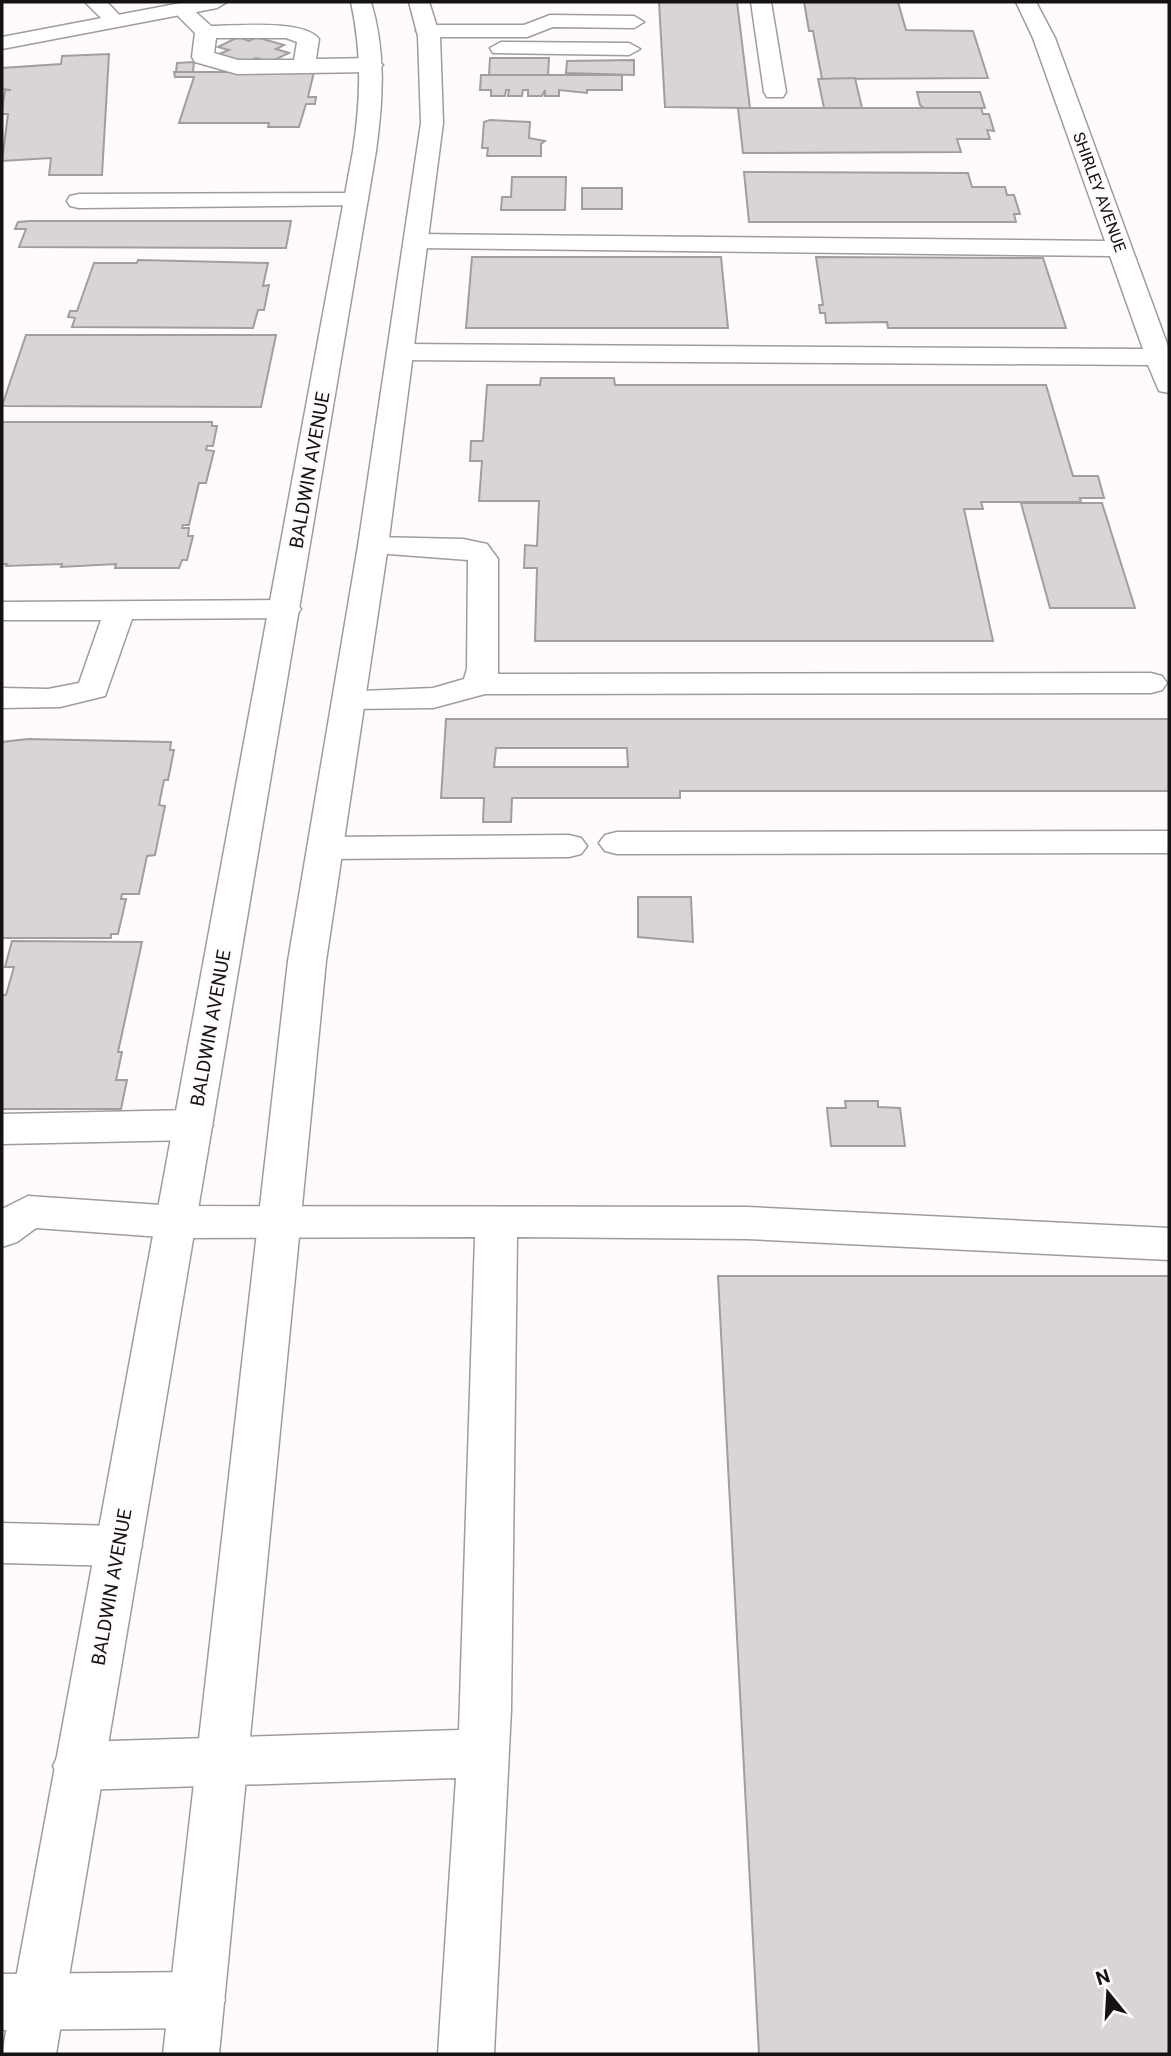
<svg xmlns="http://www.w3.org/2000/svg" width="1171" height="2056" viewBox="0 0 1171 2056" font-family="Roboto,sans-serif">
	<style>
		.building { fill: #d9d4d6; stroke: #a29d9f; stroke-width: 2; fill-rule: evenodd }
		.lines { fill: none; stroke-linecap: round; stroke-linejoin: round }
		.minor-casing { stroke: #a09b9e; stroke-width: 3 }
		.major-casing { stroke: #a09b9e; stroke-width: 3 }
		.minor { fill: #fff; fill-rule: evenodd }
		.major { fill: #fff; fill-rule: evenodd }
		.labels { text-anchor: middle; stroke-width: 5; stroke-linejoin: round; paint-order: stroke }
		.far-street-label { font-size: 16px; fill: #141213; stroke: #fffafc }
		.street-label { font-size: 19px; fill: #141213; stroke: #fffafc }
	</style>
	<rect width="100%" height="100%" fill="#fffafc"/>
	<!-- building -->
	<g class="building">
		<polygon points="659,2 737,2 750,108 665,107"/>
		<polygon points="804,2 898,2 906,30 973,31 988,78 822,79 813,31 809,31"/>
		<polygon points="238,37 249,41 256,37 284,45 276,49 289,53 270,62 256,58 245,64 217,55 229,50 218,47"/>
		<polygon points="109,54 102,175 49,175 51,158 2,161 8,114 2,114 2,110 5,90 11,90 2,89 2,68 61,64 62,56"/>
		<polygon points="490,58 549,58 548,75 489,75"/>
		<polygon points="634,60 634,75 566,73 567,61"/>
		<polygon points="194,62 193,72 176,72 177,63"/>
		<polygon points="174,72 314,72 308,97 316,97 315,104 306,104 299,127 268,127 269,123 179,123 194,77 175,77"/>
		<polygon points="481,75 622,75 622,90 587,90 587,93 559,90 559,96 545,96 545,90 542,96 528,96 528,90 523,90 522,96 508,96 509,90 506,90 505,96 491,96 491,90 480,90"/>
		<polygon points="855,78 862,108 824,108 818,79"/>
		<polygon points="917,92 980,92 985,108 924,108 920,105"/>
		<polygon points="738,108 981,108 983,114 989,114 994,131 987,130 990,139 957,139 961,152 743,153"/>
		<polygon points="490,120 530,122 529,138 545,141 541,144 541,156 487,156 488,148 482,148 484,122"/>
		<polygon points="744,172 968,173 972,187 1005,187 1007,195 1014,195 1020,214 1014,214 1016,222 749,222"/>
		<polygon points="512,177 566,177 565,210 501,210 502,197 511,197"/>
		<rect x="582" y="188" width="40" height="21"/>
		<polygon points="30,221 291,221 286,248 19,247 26,229 15,229 18,222"/>
		<polygon points="472,257 721,257 728,328 466,328"/>
		<polygon points="816,257 1043,258 1066,328 888,328 887,322 826,323 825,313 820,313 819,305 823,305"/>
		<polygon points="138,260 268,263 263,286 269,285 264,310 258,310 253,328 72,327 75,318 68,317 70,311 77,311 94,263 137,263"/>
		<polygon points="26,335 276,335 261,407 2,406"/>
		<polygon points="541,378 614,378 615,385 1046,385 1073,476 1098,476 1104,498 1080,498 1081,502 981,502 983,509 964,509 993,641 535,641 537,568 524,568 525,545 537,546 539,501 479,501 482,461 470,461 471,441 483,441 487,385 540,385"/>
		<polygon points="2,422 212,422 212,426 217,426 213,446 207,446 206,450 214,451 206,483 199,483 189,525 183,525 182,528 189,528 188,536 193,536 187,560 182,560 179,568 115,568 116,564 61,567 62,564 6,566 7,564 2,564"/>
		<polygon points="1021,503 1102,503 1135,608 1050,608"/>
		<path d="M446,719h723v72h-489v7h-168l-1,24h-28l1,-24h-43zM496,748h131l1,19h-134z"/>
		<polygon points="28,739 171,742 170,750 174,750 168,780 164,780 159,805 165,806 155,855 147,856 139,894 122,894 121,899 126,899 118,934 111,934 111,938 2,938 2,742"/>
		<polygon points="638,897 691,897 693,942 638,937"/>
		<polygon points="12,941 142,942 118,1052 122,1052 116,1080 127,1080 121,1109 2,1109 2,995 6,995 14,967 5,967"/>
		<polygon points="845,1101 878,1101 878,1107 900,1108 905,1146 831,1146 827,1108 846,1108"/>
		<polygon points="718,1276 1169,1276 1169,2054 759,2054"/>
	</g>
	<g class="lines">
		<defs>
			<g id="minor">
				<polygon points="85,2 107,2 125,21 122,25 108,25"/>
				<polygon points="751,2 771,2 786,92 783,97 767,97 764,92"/>
				<polygon points="1016,2 1036,2 1055,38 1169,349 1169,393 1159,391 1148,365 400,360 391,358 387,352 391,346 400,344 1143,349 1110,256 416,248 407,246 404,241 407,236 416,234 1105,241 1033,38"/>
				<path d="M181,3l7,2 23,21c24,0 93,-7 108,13l-3,20 56,-1 11,7 -11,7 -135,2 -42,-12 -3,-5 3,-24 -24,-24zM216,38h70l11,4 -3,18h-56l-24,-7z"/>
				<polygon points="550,15 634,16 644,22 634,28 553,27 527,37 427,37 416,31 427,25 524,25"/>
				<polygon points="501,42 629,43 640,49 629,55 493,53 490,48"/>
				<polygon points="356,193 364,195 368,200 364,205 79,208 70,206 67,201 70,196 79,194"/>
				<polygon points="373,537 463,539 487,544 498,559 498,674 1151,673 1162,676 1167,683 1162,690 1151,693 485,694 433,708 350,709 338,706 334,699 338,692 433,688 464,679 467,669 468,560 362,552 358,546 362,540"/>
				<polygon points="285,600 296,602 301,609 296,616 285,618 132,619 105,696 60,707 2,708 2,688 48,689 79,683 101,620 2,620 2,602"/>
				<polygon points="1169,831 1169,853 617,854 605,851 599,843 605,835 617,832"/>
				<polygon points="569,835 581,838 587,846 581,854 569,857 325,859 312,856 307,848 312,840 325,837"/>
				<polygon points="193,1110 207,1115 213,1125 207,1135 193,1140 2,1144 2,1114"/>
				<polygon points="28,1196 176,1206 747,1207 1169,1228 1169,1260 747,1239 517,1237 511,1710 494,2054 438,2054 456,1778 79,1790 61,1783 53,1766 61,1749 79,1742 459,1730 475,1237 176,1238 36,1228 17,1242 2,1247 2,1209"/>
				<polygon points="2,1523 118,1526 135,1532 142,1546 135,1560 118,1566 2,1563"/>
				<polygon points="197,1972 217,1980 225,2000 217,2020 197,2028 2,2030 2,1974"/>
			</g>
			<g id="major">
				<polygon points="186,2 227,2 217,8 2,49 2,37"/>
				<path d="M351,2h20c15,50 12,98 5,149l-320,1903h-54l351,-1903c8,-52 9,-98 -2,-149z"/>
				<polygon points="409,2 429,2 440,36 443,123 388,546 326,961 219,2054 163,2054 288,961 358,546 421,123 418,36"/>
			</g>
		</defs>
		<!-- minor casing -->
		<use href="#minor" class="minor-casing"/>
		<!-- major casing -->
		<use href="#major" class="major-casing"/>
		<!-- minor -->
		<use href="#minor" class="minor"/>
		<!-- major -->
		<use href="#major" class="major"/>
	</g>
	<g class="labels">
		<!-- far-street labels -->
		<g class="far-street-label">
			<text transform="translate(1100 192) rotate(70)" y="6">SHIRLEY AVENUE</text>
		</g>
		<!-- street labels -->
		<g class="street-label">
			<text transform="translate(309 470) rotate(-80)" y="7">BALDWIN AVENUE</text>
			<text transform="translate(210 1028) rotate(-80)" y="7">BALDWIN AVENUE</text>
			<text transform="translate(111 1587) rotate(-80)" y="7">BALDWIN AVENUE</text>
		</g>
	</g>
	<!-- border -->
	<rect width="1171" height="2056" fill="none" stroke="#141213" stroke-width="7"/>
	<!-- north arrow -->
	<g transform="translate(1108 1993) rotate(342)" stroke="#fffafc" stroke-width="5" paint-order="stroke">
	<path d="M0-5L12 26L0 18L-12 26Z" fill="#141213"/>
	<text y="-10" font-size="19" font-weight="bold" text-anchor="middle" fill="#141213">N</text>
	</g>
</svg>
